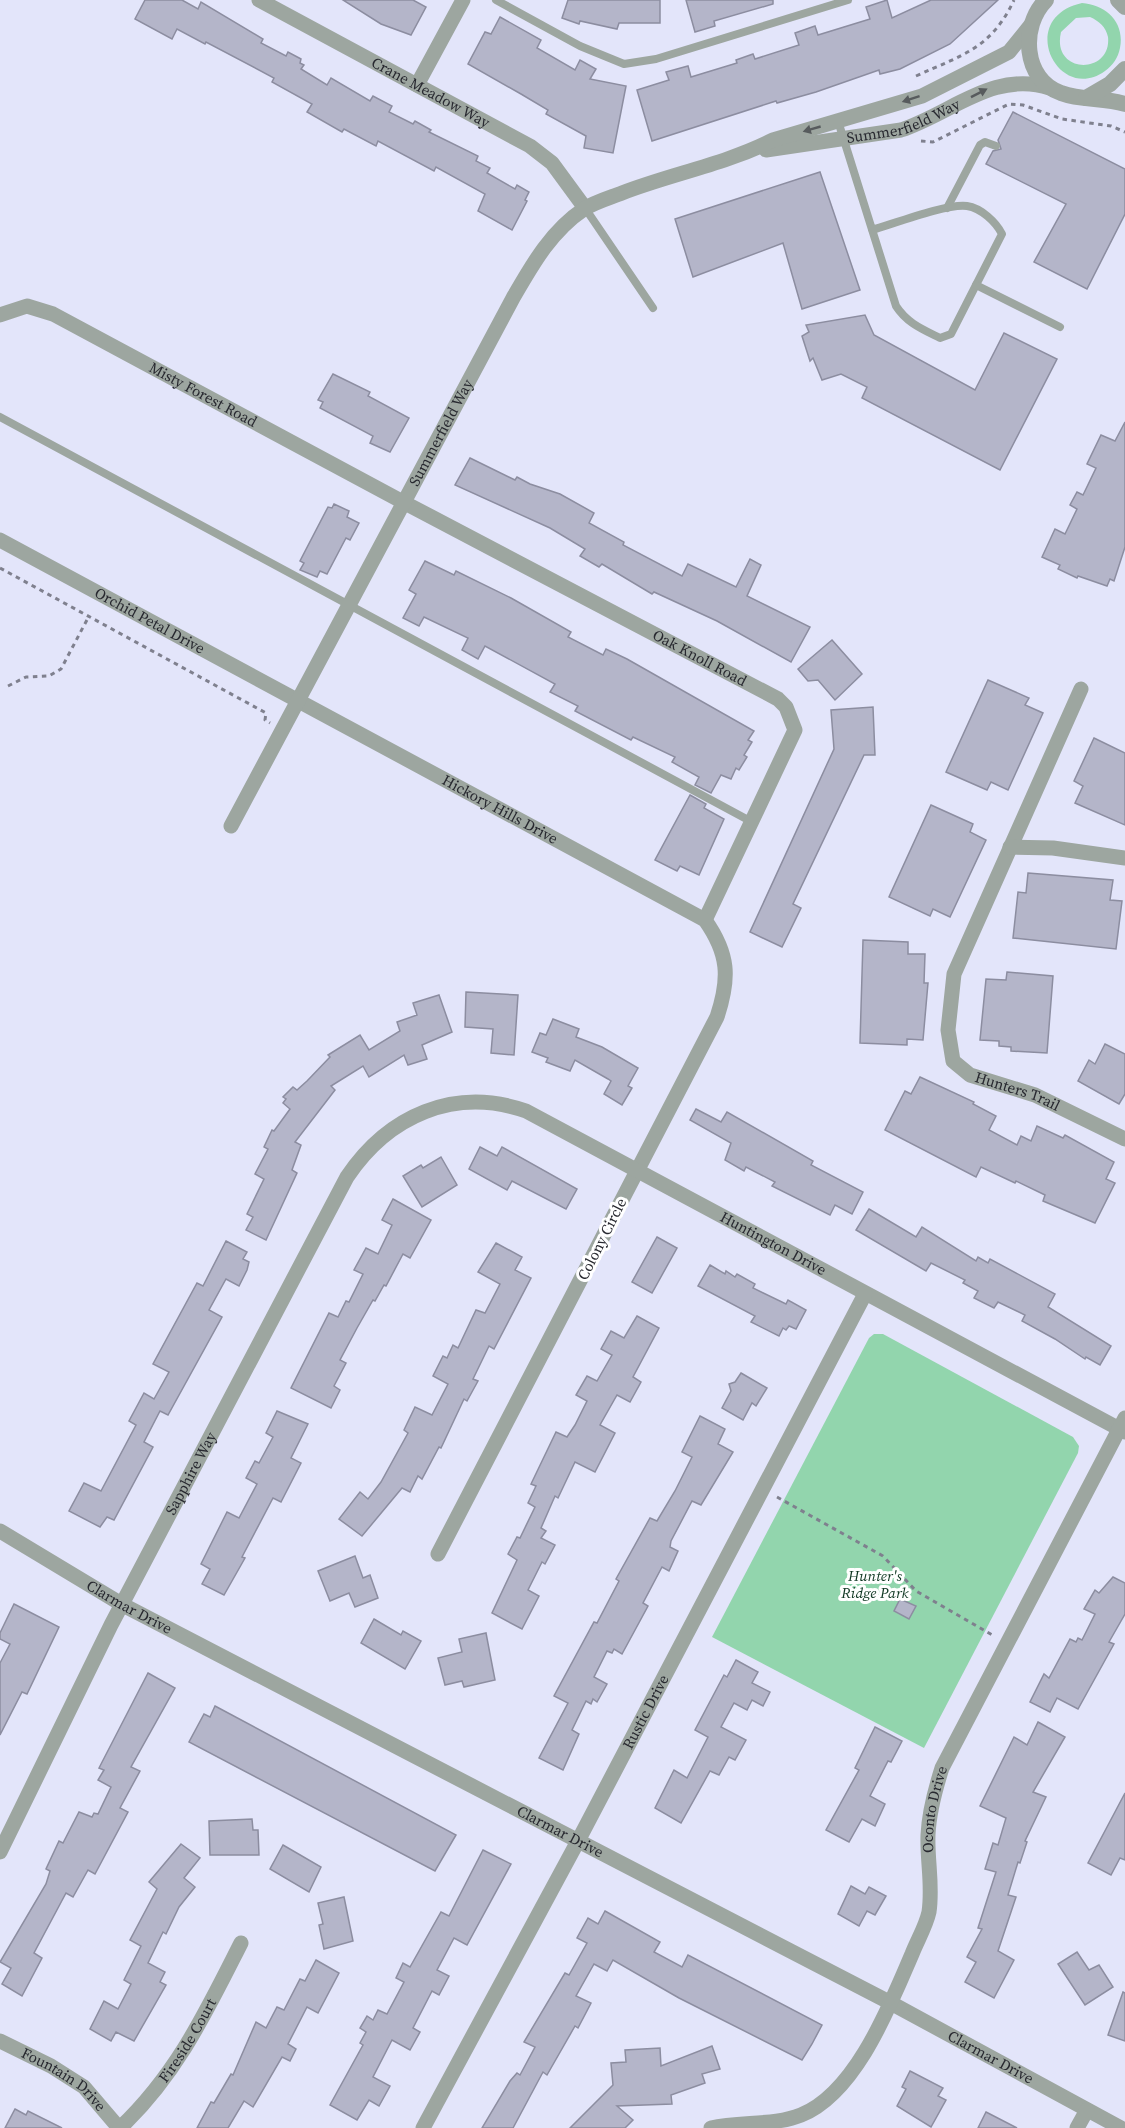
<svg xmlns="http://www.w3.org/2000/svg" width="1125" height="2128" viewBox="0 0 1125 2128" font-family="'Source Serif 4',serif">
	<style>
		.green { fill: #92d5ad; fill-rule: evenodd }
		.building { fill: #b4b5c9; stroke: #8c8da0; stroke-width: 1.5 }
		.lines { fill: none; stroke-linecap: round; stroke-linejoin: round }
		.path { stroke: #7f808e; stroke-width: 3; stroke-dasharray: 4.5 4.5; stroke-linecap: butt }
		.service { stroke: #9da6a0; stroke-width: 8 }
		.minor { stroke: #9da6a0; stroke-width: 15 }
		.tertiary { stroke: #9da6a0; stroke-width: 16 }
		.oneway { fill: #575b5d }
		.labels { text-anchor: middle; stroke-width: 6; stroke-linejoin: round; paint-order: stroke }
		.street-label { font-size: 15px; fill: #282930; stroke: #fff }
		.park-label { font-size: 15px; font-style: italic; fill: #0e3621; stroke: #fff }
	</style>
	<rect width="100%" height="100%" fill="#e3e5fa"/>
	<!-- green -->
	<g class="green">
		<path d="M1082,3c24,2 43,19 38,45 -2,10 -7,17 -15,23 -47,34 -90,-53 -23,-68zM1090,17c9,4 16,10 18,20 4,38 -57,38 -47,-5l15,-14z"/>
		<polygon points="874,1334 883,1334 1073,1437 1079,1446 1078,1453 924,1748 712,1637 869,1338"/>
	</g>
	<!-- building -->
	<g class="building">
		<polygon points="145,0 182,0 198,9 201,2 263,39 261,43 286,56 288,52 301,59 300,63 304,65 301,69 327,85 331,78 370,101 373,96 392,106 389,112 413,124 415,121 431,130 429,132 478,156 476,161 490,168 487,173 515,189 517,185 529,192 525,200 527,201 512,230 478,211 485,194 436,167 434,171 378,141 376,146 344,129 342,132 307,112 312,104 272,82 274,78 206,42 205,44 177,29 172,39 135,19"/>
		<polygon points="343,0 413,0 426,7 411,35 381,24"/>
		<polygon points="568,0 660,0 660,23 619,23 617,29 580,21 579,24 562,18"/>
		<polygon points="686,0 773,0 773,4 714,21 715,26 695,32"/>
		<polygon points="887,0 892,18 931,0 998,0 950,44 900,69 880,74 879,70 816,92 777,103 776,101 652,141 637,90 669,80 666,72 688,66 691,77 737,63 736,60 753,54 755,59 799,45 795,33 815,26 818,35 870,19 866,7"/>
		<polygon points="500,17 541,40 537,48 575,70 580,60 596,69 590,79 626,86 613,153 584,148 586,136 546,114 548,110 521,94 468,64 485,32 491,34"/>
		<polygon points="1013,112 1125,169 1125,214 1087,289 1034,262 1066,204 986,164 993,151 1001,149 998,140"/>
		<polygon points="820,172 860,290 802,309 783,243 693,277 675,219"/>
		<polygon points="865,315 874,335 975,390 1004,333 1057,359 1000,470 862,398 867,387 841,374 822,380 813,358 810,361 802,336 809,332 806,325"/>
		<polygon points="333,374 370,392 368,396 409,418 390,452 370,443 373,436 320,408 323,402 318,400"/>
		<polygon points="1125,422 1125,547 1114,581 1110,579 1107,586 1078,576 1077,578 1058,569 1060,565 1042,557 1055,529 1065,534 1077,509 1070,505 1077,492 1083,495 1096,468 1087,464 1101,435 1115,441"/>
		<polygon points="470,458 515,480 517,477 530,484 560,494 594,513 589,523 624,542 623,545 682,576 688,564 736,587 750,559 761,565 747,596 810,627 791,662 717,621 654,592 652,594 602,564 599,567 580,556 585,549 550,528 455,485"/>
		<polygon points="334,504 349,511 347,517 359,523 350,540 346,538 327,574 320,571 317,577 300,570 304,563 300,561 328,507 332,508"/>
		<polygon points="425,561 454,575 456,571 511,598 571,632 568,637 603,655 606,649 627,659 754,731 748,740 752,742 744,755 747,757 739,770 736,768 731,779 721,775 711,793 695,785 699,777 672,762 675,757 633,737 631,740 575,711 578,706 550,692 555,684 485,646 478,659 462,650 468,638 424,617 419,626 403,618 416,594 409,590"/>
		<polygon points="832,640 862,674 835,700 818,680 808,681 798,669"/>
		<polygon points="988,680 1029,698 1025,705 1043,713 1008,790 991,782 987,790 946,772"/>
		<polygon points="873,707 875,755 864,755 793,904 801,908 782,947 750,932 834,749 831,710"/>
		<polygon points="1094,738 1125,753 1125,825 1075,803 1083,786 1074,781"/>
		<polygon points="690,795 706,804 704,808 724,819 699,875 680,866 677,871 655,860"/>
		<polygon points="931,805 973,824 970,832 986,840 950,917 933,909 930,916 889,897"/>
		<polygon points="1028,873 1113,880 1110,900 1122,901 1116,949 1013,938 1018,892 1026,893"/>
		<polygon points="863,940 908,942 908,954 925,954 924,983 928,983 923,1040 907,1039 907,1045 860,1043"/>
		<polygon points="1007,972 1053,976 1047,1053 1011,1051 1011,1047 999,1046 999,1041 980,1040 986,979 1006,980"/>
		<polygon points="466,992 518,995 514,1055 491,1053 493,1029 465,1027"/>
		<polygon points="439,995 452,1032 422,1045 427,1059 408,1065 404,1055 369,1077 363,1066 331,1086 335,1090 295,1142 301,1145 292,1170 297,1173 266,1240 246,1230 253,1217 247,1214 264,1179 255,1174 268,1149 264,1147 272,1130 274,1131 290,1109 283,1103 286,1099 283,1097 293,1087 297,1090 307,1081 330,1057 328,1055 360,1035 369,1050 400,1031 397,1022 417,1015 413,1003"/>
		<polygon points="553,1019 579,1029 576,1037 602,1047 638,1068 628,1086 632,1088 622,1105 604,1094 611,1081 608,1079 575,1060 570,1071 546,1062 548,1058 532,1052 540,1033 546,1035"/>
		<polygon points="1105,1044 1125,1054 1125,1094 1119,1104 1078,1081 1089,1060 1095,1064"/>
		<polygon points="920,1077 974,1102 973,1104 996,1116 989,1130 1017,1145 1021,1136 1031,1141 1037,1126 1063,1138 1065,1135 1114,1162 1106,1179 1115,1183 1095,1223 1043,1201 1045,1195 1016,1181 1015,1183 981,1167 976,1177 885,1130 905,1091 911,1094"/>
		<polygon points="696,1109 721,1122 727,1112 813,1161 811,1165 863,1192 852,1214 835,1205 830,1215 772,1186 775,1182 746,1167 744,1171 725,1160 731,1143 690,1120"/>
		<polygon points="480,1147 497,1156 502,1147 577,1189 566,1209 512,1181 507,1190 469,1169"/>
		<polygon points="441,1157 457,1185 422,1207 403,1176 421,1165 423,1168"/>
		<polygon points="393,1199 431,1220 410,1258 403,1254 386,1286 384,1285 375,1301 373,1300 357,1328 340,1360 346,1363 334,1386 340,1390 331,1408 291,1388 329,1313 338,1317 346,1301 349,1302 363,1274 354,1270 366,1248 378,1254 392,1225 382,1220"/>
		<polygon points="869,1209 916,1237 922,1227 976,1261 978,1257 988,1263 990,1259 1055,1294 1048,1307 1111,1346 1100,1365 1086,1357 1085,1359 1055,1339 1022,1321 1025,1315 998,1302 994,1308 974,1298 978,1291 963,1283 965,1280 931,1263 926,1271 856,1230"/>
		<polygon points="657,1237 677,1248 652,1293 632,1282"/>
		<polygon points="226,1241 247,1252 243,1259 249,1262 247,1270 239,1286 226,1279 209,1310 222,1317 168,1415 160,1411 144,1442 153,1447 114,1520 107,1517 100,1527 69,1511 84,1483 101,1491 136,1425 129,1421 144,1393 154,1399 169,1372 153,1364 197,1283 203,1286"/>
		<polygon points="496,1243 522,1257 515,1270 531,1278 494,1349 489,1346 473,1379 478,1381 467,1401 464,1399 441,1448 439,1447 422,1479 418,1476 410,1492 402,1488 362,1536 339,1519 360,1492 368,1499 381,1482 408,1433 404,1430 415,1407 432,1415 448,1384 433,1376 443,1356 447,1358 453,1345 458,1348 476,1310 485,1313 500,1284 478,1272"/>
		<polygon points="710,1265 725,1274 726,1271 735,1277 737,1274 755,1284 753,1288 786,1304 788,1300 806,1310 796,1329 789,1326 786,1330 783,1328 779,1336 751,1322 755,1316 698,1286"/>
		<polygon points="637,1316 659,1328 633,1377 641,1382 630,1402 617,1395 600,1425 615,1433 595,1472 575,1462 558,1498 555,1496 541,1528 546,1531 541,1538 555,1545 545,1564 542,1562 528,1590 539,1596 522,1629 492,1613 517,1560 508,1554 517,1537 520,1538 535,1507 528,1503 536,1486 531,1484 556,1432 567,1437 575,1425 587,1401 576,1395 587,1376 597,1381 612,1355 601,1349 611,1331 624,1338"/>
		<polygon points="741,1373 767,1388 756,1406 752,1403 743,1420 722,1408 731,1391 729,1384 735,1382"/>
		<polygon points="277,1411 308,1424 291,1458 301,1463 281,1502 273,1498 242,1557 245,1558 224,1595 202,1584 210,1569 201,1564 227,1512 239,1518 257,1484 246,1478 255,1461 259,1463 273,1437 266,1433"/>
		<polygon points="700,1416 725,1429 718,1444 733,1452 701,1505 692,1501 671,1541 670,1547 678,1551 669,1571 662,1567 643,1603 648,1606 622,1654 614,1649 612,1653 607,1651 594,1677 607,1684 597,1702 593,1699 591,1704 586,1701 572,1730 579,1734 563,1770 539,1758 568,1703 554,1696 594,1622 597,1623 619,1581 616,1579 650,1518 657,1521 675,1491 692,1457 682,1452"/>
		<polygon points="355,1556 363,1578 370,1575 378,1598 355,1607 349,1593 330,1601 318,1571"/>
		<polygon points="1113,1577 1125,1583 1125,1614 1109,1642 1114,1644 1078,1709 1057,1698 1050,1712 1030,1702 1044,1674 1049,1678 1070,1639 1076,1642 1078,1638 1082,1640 1095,1614 1084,1609 1095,1590 1099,1593"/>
		<polygon points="900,1599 916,1606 909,1619 894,1611"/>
		<polygon points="14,1604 59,1627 27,1694 22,1692 0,1735 0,1663 10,1644 0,1639 0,1633"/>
		<polygon points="374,1619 401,1635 403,1631 421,1641 405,1669 361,1643"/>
		<polygon points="486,1633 495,1680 464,1687 462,1681 445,1685 438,1658 462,1652 459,1639"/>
		<polygon points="736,1660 758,1672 752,1683 770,1692 763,1706 752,1700 747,1710 734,1703 721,1727 746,1740 735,1760 729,1757 719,1775 710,1771 681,1823 655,1808 674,1770 687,1778 708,1737 695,1730 724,1675 727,1677"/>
		<polygon points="148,1673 175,1688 131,1767 140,1771 120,1808 128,1812 95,1874 88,1870 73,1897 66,1893 34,1953 42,1958 22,1996 2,1984 11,1968 0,1962 46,1884 50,1871 46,1869 59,1841 63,1843 79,1812 92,1817 94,1813 98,1814 111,1787 98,1780 104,1770 99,1768"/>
		<polygon points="215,1706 456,1835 435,1871 189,1742 204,1714 210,1717"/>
		<polygon points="1038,1722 1065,1737 1033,1792 1046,1797 1025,1841 1027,1842 1020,1863 1018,1862 1008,1895 1016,1897 998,1951 1014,1960 994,1998 965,1982 976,1962 967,1957 982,1929 978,1928 996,1872 985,1869 993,1843 998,1845 1006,1818 980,1806 1014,1737 1027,1745"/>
		<polygon points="875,1727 902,1741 891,1762 888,1761 870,1796 885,1804 875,1826 862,1819 849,1842 826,1830 859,1770 855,1768"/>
		<polygon points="1125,1793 1125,1860 1120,1858 1111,1875 1088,1863"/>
		<polygon points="252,1819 253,1830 258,1830 259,1855 210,1855 209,1821"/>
		<polygon points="181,1844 200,1858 184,1878 195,1887 179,1907 166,1934 163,1932 148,1963 165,1972 160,1982 166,1985 134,2041 116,2032 111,2041 90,2029 104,2001 118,2009 131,1984 124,1980 141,1946 130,1940 157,1889 149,1882"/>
		<polygon points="283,1845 321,1867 309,1892 270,1869"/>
		<polygon points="483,1850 511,1864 467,1945 454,1938 437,1970 449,1976 439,1995 432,1991 413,2028 420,2032 410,2050 392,2040 373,2077 390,2086 379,2106 369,2100 357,2120 330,2105 363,2045 360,2043 366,2032 360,2028 367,2016 373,2020 378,2010 387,2014 404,1982 396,1978 403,1963 410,1967 441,1912 449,1916"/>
		<polygon points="851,1886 865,1894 869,1887 886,1896 875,1915 867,1911 859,1926 838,1914"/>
		<polygon points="344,1897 353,1941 324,1949 319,1925 323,1924 318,1903"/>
		<polygon points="605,1911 660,1942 654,1952 682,1967 688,1955 822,2025 812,2044 802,2060 679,1998 613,1960 607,1971 594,1964 576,1996 591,2003 578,2028 575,2026 547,2075 543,2072 513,2128 482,2128 510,2081 517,2073 520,2075 535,2047 524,2042 565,1973 569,1975 587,1943 577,1938 588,1918 598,1924"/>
		<polygon points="1077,1952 1089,1970 1099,1965 1113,1987 1085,2005 1058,1964"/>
		<polygon points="316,1960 339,1973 318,2013 307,2007 288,2044 296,2049 290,2061 282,2057 253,2107 244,2101 228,2128 197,2128 211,2102 214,2103 231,2074 233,2075 256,2022 266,2028 277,2007 284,2010 300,1979 305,1981"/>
		<polygon points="1123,1992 1125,1993 1125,2041 1108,2035"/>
		<polygon points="712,2046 720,2069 702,2074 705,2083 671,2095 672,2104 617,2106 633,2120 625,2128 570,2128 613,2085 611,2063 626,2062 625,2050 660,2048 661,2066"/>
		<polygon points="910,2071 943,2088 938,2096 946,2100 931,2127 897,2106 906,2089 902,2087"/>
		<polygon points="15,2109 26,2115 28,2111 62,2128 5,2128"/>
		<polygon points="986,2112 1017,2128 978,2128"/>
	</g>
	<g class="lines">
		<!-- path -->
		<g class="path">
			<path d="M916,76c46,-21 75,-27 98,-76"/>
			<polyline points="921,141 933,142 1009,104 1023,105 1062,119 1111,126 1125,132"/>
			<polyline points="0,568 266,713 265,720 270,723"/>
			<polyline points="8,686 26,677 49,676 61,669 89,616"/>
			<polyline points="777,1497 883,1556 916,1591 994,1636"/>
		</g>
		<!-- service -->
		<g class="service">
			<polyline points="496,0 580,46 624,64 656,59 848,0"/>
			<path d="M838,121l58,185c11,17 26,23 44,32l11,-4 51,-100c-6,-12 -21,-26 -35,-28 -19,-3 -74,18 -95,24"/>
			<polyline points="585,208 653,308"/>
			<polyline points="947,208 980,145 985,142 996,146"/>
			<polyline points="976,285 1060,327"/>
			<polyline points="0,417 752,822"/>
		</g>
		<!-- minor -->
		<g class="minor">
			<path id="s1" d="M259,0l271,146 22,17 33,45"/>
			<polyline points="417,85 463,0"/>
			<path id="s2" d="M766,150l135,-20c51,-17 93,-60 149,-42"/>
			<path id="s3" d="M0,315l27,-9 26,8 350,188 375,197 8,8 9,23 -90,190"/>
			<path id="s4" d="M0,540l705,380c24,34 25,58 12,97l-279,537"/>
			<path id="s5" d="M1081,689l-127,285 -6,56 5,31 17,14 65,20 90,44"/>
			<path id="s6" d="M231,826l282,-528c19,-33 38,-67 71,-89 11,-7 25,-11 38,-16 49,-19 104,-29 151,-53l149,-44 87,-44 21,-26"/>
			<polyline points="1010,847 1053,848 1125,858"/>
			<path id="s7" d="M0,1531l123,74 766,397 232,126"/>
			<path id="s8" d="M0,1852l111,-227 236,-448c41,-61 107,-91 179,-66l599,321"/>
			<path id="s9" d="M0,2041l51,25 33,21 35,41"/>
			<path id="s10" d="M120,2128c57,-54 86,-116 121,-185"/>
			<path id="s11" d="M423,2128l155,-287 287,-547"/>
			<path id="s12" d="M711,2128c29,-7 63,-2 90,-13 55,-22 89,-110 111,-161 5,-13 14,-28 17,-42 4,-27 -2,-51 -1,-77 1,-23 7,-45 14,-67l183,-350"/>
			<polyline points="1077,2128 1087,2110"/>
		</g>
		<!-- tertiary -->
		<g class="tertiary">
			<path d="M1046,0c-26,26 -23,80 15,93 21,8 43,4 64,11"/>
			<polyline points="1118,0 1125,7"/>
			<polyline points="1086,98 1110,84 1125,69"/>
		</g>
	</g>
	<!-- one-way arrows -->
	<defs><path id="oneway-solid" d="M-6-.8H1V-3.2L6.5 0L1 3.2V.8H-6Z" transform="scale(1.5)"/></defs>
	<g class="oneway">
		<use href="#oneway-solid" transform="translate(979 93) rotate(-27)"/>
		<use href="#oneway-solid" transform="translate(911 99) rotate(162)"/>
		<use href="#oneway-solid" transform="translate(812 129) rotate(164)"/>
	</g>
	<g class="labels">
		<!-- street labels -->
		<g class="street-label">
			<text dy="5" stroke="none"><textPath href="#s1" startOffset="195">Crane Meadow Way</textPath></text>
			<text dy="5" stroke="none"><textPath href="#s2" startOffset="141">Summerfield Way</textPath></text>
			<text dy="5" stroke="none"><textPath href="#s3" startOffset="226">Misty Forest Road</textPath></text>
			<text dy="5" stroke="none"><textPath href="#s6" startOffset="446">Summerfield Way</textPath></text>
			<text dy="5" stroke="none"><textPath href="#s4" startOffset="170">Orchid Petal Drive</textPath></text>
			<text dy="5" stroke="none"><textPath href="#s3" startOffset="788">Oak Knoll Road</textPath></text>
			<text dy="5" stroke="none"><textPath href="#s4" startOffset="568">Hickory Hills Drive</textPath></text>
			<text dy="5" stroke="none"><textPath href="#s5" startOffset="472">Hunters Trail</textPath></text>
			<text transform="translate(602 1239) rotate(-63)" y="5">Colony Circle</text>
			<text dy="5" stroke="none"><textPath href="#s8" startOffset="1246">Huntington Drive</textPath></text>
			<text dy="5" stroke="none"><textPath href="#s8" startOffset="424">Sapphire Way</textPath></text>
			<text dy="5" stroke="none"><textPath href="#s7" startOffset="150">Clarmar Drive</textPath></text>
			<text dy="5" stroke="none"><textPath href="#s11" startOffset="472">Rustic Drive</textPath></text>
			<text dy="5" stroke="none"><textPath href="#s12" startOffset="440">Oconto Drive</textPath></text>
			<text dy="5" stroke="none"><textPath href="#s7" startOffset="636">Clarmar Drive</textPath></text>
			<text dy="5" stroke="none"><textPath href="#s10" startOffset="111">Fireside Court</textPath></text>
			<text dy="5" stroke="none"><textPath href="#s7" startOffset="1122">Clarmar Drive</textPath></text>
			<text dy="5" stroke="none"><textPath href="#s9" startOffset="75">Fountain Drive</textPath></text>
		</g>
		<!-- park labels -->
		<g class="park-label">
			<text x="875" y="1581">Hunter's<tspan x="875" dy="17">Ridge Park</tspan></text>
		</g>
	</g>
</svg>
